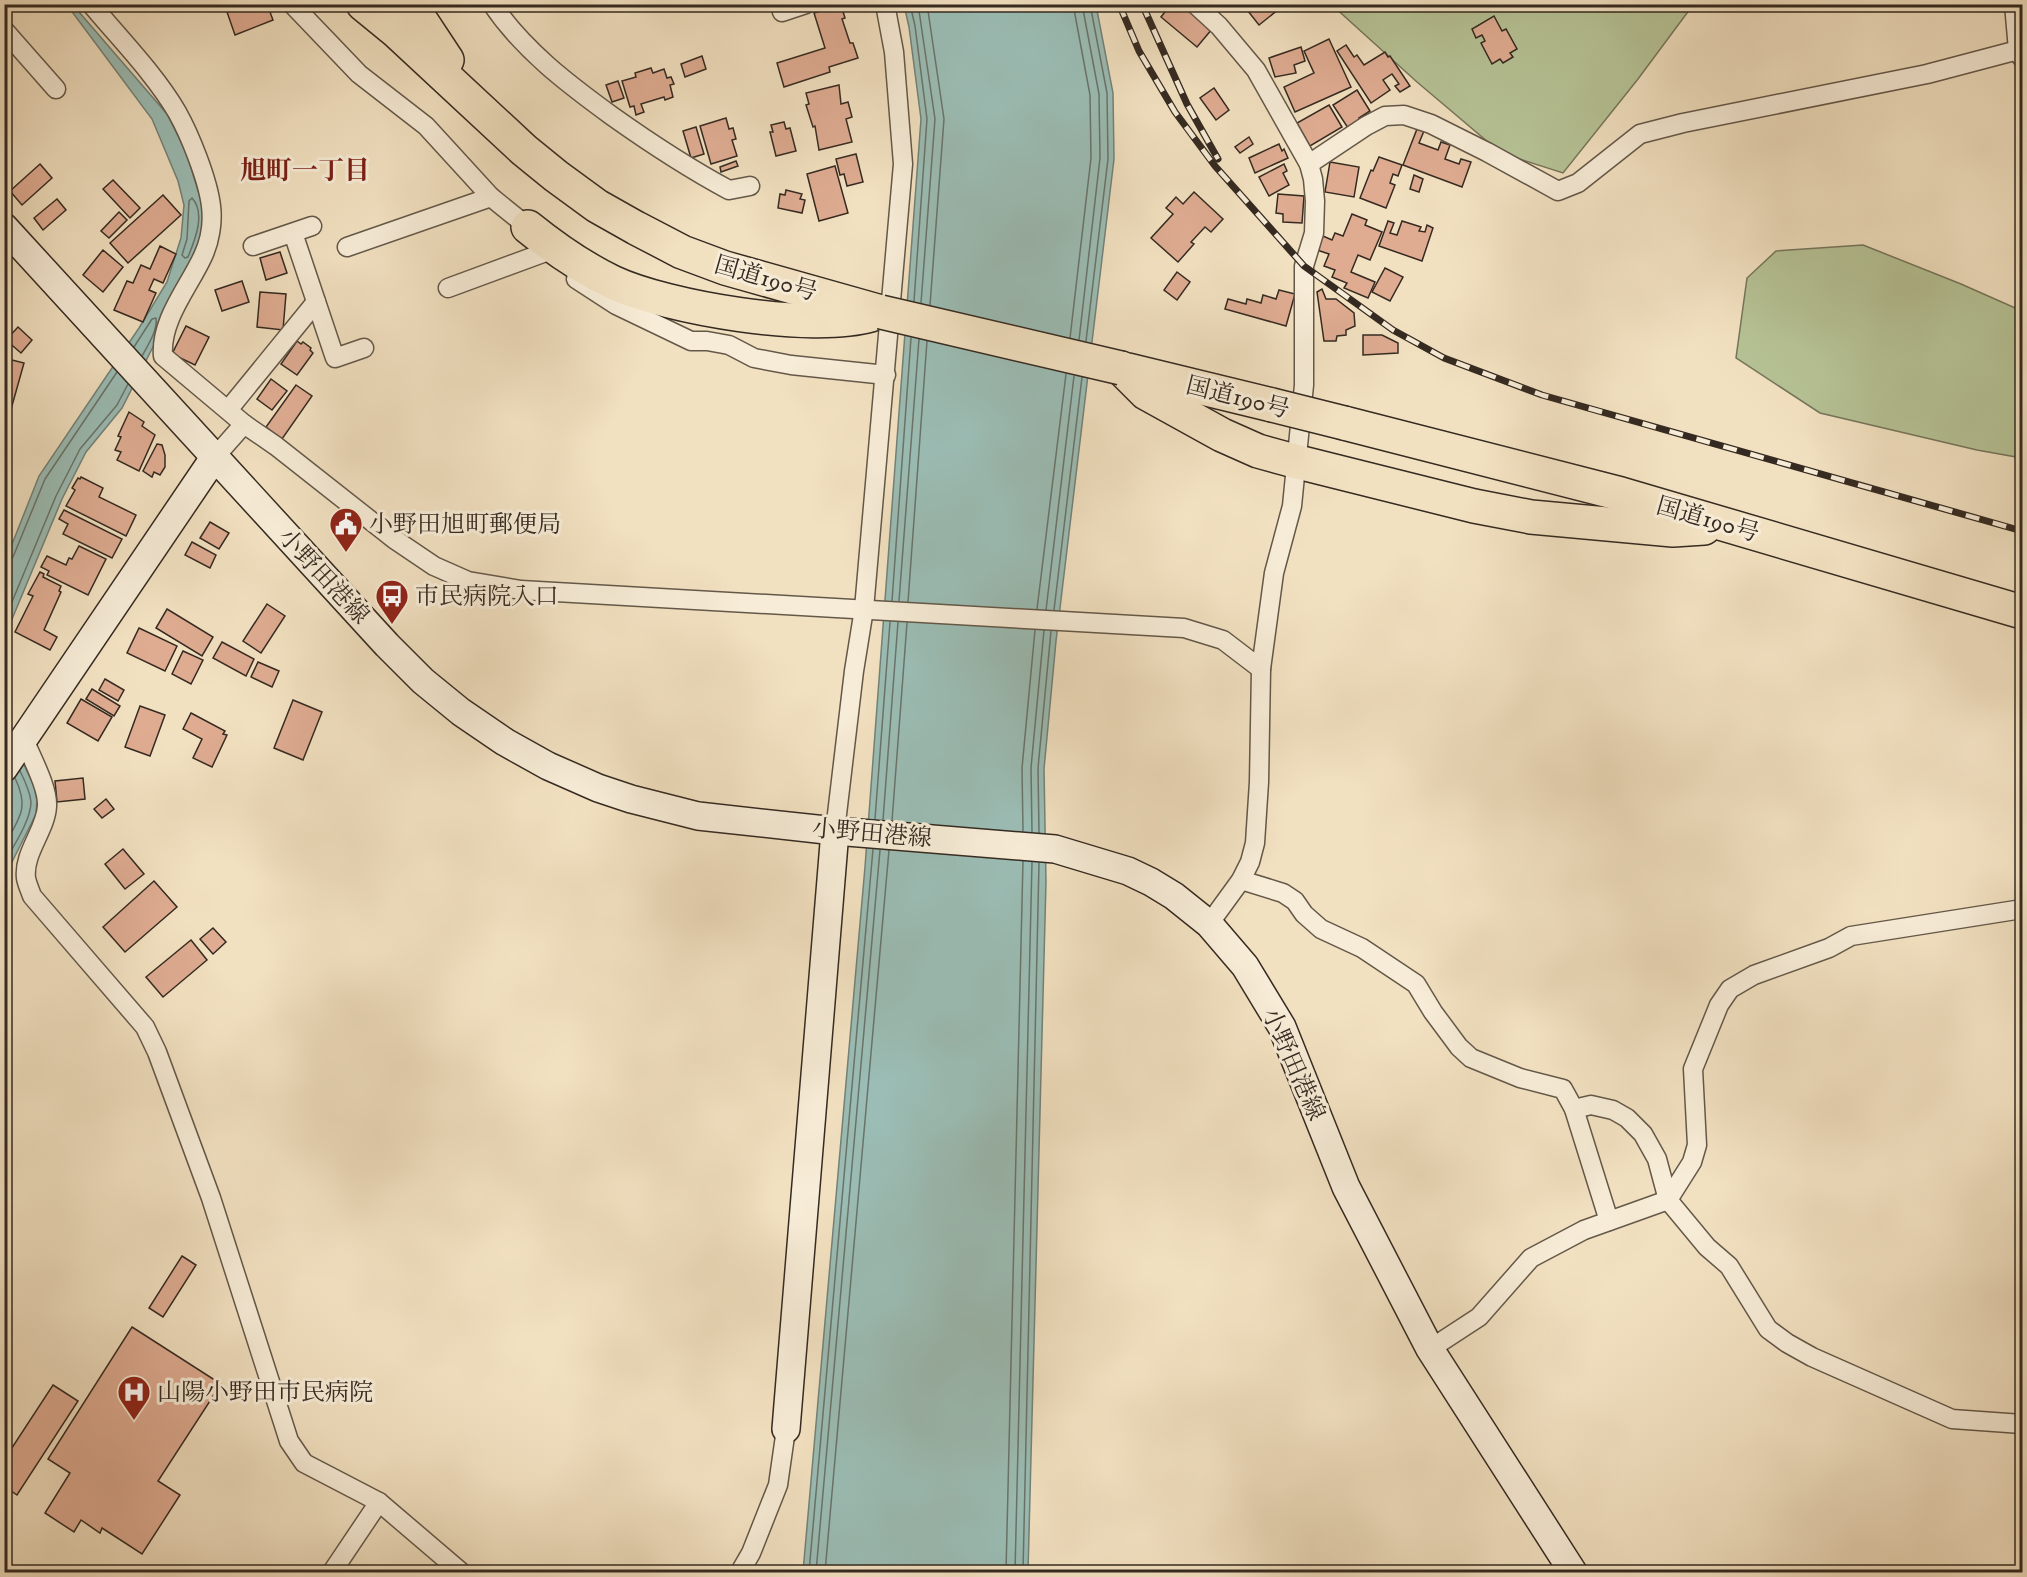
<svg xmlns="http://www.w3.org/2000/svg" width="2027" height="1577" viewBox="0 0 2027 1577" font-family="'IM FELL DW Pica','Noto Serif JP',serif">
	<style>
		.green { fill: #b6c396; stroke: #76765c; stroke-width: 1.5 }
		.water { fill: #9bbdb5; stroke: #72827a; stroke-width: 1.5 }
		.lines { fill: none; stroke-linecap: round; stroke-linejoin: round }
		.shore { stroke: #68746b; stroke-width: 1.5 }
		.building { fill: #dfac92; stroke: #352a21; stroke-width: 1.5 }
		.street-casing { stroke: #645849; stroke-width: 21 }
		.secondary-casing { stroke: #352a21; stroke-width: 30 }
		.highway-casing { stroke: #352a21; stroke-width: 36 }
		.street { stroke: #f7ecd7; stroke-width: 18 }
		.secondary { stroke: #f7ecd7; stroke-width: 27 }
		.highway { stroke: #f2e1c1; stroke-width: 33 }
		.rail-casing { stroke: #352a21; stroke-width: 7 }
		.rail { stroke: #f7ecd7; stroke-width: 4.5; stroke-dasharray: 14; stroke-linecap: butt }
		.highway-bridge-casing { stroke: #352a21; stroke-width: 36; stroke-linecap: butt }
		.highway-bridge { stroke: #f2e1c1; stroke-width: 33 }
		.labels { text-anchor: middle; stroke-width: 6; stroke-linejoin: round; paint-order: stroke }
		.street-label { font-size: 24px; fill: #352a21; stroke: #f7ecd7 }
		.poi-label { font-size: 24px; fill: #352a21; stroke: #f7ecd7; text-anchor: start }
		.neighbourhood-label { font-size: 26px; font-weight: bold; fill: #7a1f14; stroke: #f7ecd7 }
	</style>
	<rect width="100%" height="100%" fill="#f2e1c1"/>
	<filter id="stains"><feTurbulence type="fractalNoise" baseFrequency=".00333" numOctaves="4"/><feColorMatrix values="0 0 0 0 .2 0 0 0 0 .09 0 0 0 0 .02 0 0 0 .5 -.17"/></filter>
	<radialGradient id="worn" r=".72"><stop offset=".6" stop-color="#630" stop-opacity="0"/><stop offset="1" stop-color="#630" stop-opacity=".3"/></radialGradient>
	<!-- green -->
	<g class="green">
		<polygon points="1332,5 1693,5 1638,79 1563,173 1501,153 1417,82"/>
		<polygon points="1863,245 1961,284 2022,311 2022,458 1977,450 1820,413 1736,358 1747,278 1776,251"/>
	</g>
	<!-- water -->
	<g class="water">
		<polygon points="67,5 73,5 167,114 186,152 205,213 202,240 156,341 122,408 86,452 62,499 5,636 5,562 39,476 139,328 167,282 181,238 184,205 178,181 152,119"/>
		<polygon points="904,5 1096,5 1113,93 1114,159 1056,641 1044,769 1046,882 1028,1572 803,1572 865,867 921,119 909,27"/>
		<polygon points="4,722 34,786 37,800 36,814 5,876"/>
	</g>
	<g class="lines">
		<!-- shore -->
		<g class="shore">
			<polyline points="910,4 915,26 927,119 914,301"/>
			<polyline points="918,4 935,119 921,303"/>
			<polyline points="927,4 944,119 930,305"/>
			<path d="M192,198c14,15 3,42 -4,59l-3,1 -3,-3 5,-16 2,-38z"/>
			<polyline points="1070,338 1091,158 1090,95 1073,4"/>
			<polyline points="1079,340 1100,158 1099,94 1082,4"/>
			<polyline points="1086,341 1108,159 1107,93 1090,4"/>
			<path d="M134,347l18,-28 4,-1c2,12 -8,27 -14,38"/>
			<polyline points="4,561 9,561 13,557 45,479 117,372"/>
			<polyline points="892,601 911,338"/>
			<polyline points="899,601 919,339"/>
			<polyline points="908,602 927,341"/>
			<polyline points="1037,609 1066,374"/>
			<polyline points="1046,610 1074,376"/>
			<polyline points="1054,610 1082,377"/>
			<polyline points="4,621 56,496 80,449 117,405 128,384"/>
			<polyline points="875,819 890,622"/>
			<polyline points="883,820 898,622"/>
			<polyline points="892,821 907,623"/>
			<polyline points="1023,831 1022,768 1035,630"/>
			<polyline points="1032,832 1031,768 1044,630"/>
			<polyline points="1039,833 1038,768 1051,631"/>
			<path d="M4,846c15,-28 26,-37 11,-68"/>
			<path d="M4,863c9,-16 27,-43 27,-61 -1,-11 -6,-21 -11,-31"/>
			<polyline points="809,1572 873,849"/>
			<polyline points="816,1572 880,850"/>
			<polyline points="825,1572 889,850"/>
			<polyline points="1006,1572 1023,861"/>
			<polyline points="1015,1572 1032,862"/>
			<polyline points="1023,1572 1039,863"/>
		</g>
	</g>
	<!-- building -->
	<g class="building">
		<polygon points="246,4 267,4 273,20 235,35 227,12"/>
		<polygon points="1171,4 1183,4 1212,29 1197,47 1161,17"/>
		<polygon points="1246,4 1284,4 1284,5 1259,25 1244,6"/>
		<polygon points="841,5 845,18 842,19 850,43 853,43 858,58 829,67 830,72 784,87 777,63 825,48 814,13"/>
		<polygon points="1494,16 1502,31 1506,29 1517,49 1510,53 1513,57 1503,63 1500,59 1492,64 1481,43 1485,41 1482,35 1476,38 1472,29"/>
		<polygon points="1329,39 1351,87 1295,112 1284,87 1314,73 1304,51"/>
		<polygon points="1346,45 1354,57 1357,55 1364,65 1385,52 1388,57 1390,56 1410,86 1400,92 1395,86 1399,84 1392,74 1383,80 1390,90 1371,103 1337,51"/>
		<polygon points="1301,47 1305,61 1294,65 1296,73 1275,77 1269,58"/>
		<polygon points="702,56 706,69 685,77 681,64"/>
		<polygon points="651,68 653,73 664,69 667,78 671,77 674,84 670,85 673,97 665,100 664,97 641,104 644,112 636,115 634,106 630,107 622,81 636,77 635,73"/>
		<polygon points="618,81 624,98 612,102 606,85"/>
		<polygon points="839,85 841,104 848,102 852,117 846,119 852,142 819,150 815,126 813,127 806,105 809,104 806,93"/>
		<polygon points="1214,88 1229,110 1216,120 1200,98"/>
		<polygon points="1357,90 1370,111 1359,118 1363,123 1350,131 1333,105"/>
		<polygon points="1329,105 1342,127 1310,146 1297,123"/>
		<polygon points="726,118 729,129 733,128 736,139 732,140 737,156 711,164 700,126"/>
		<polygon points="784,122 786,129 790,128 796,151 776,156 770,132 773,132 771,125"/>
		<polygon points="696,127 704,154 691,158 683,131"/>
		<polygon points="1417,129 1424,131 1419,143 1438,150 1441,142 1450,145 1445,159 1459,164 1461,159 1471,162 1462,187 1403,165"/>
		<polygon points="1249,137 1253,144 1240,153 1235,147"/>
		<polygon points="1279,144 1282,151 1284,149 1288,158 1255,173 1249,158"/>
		<polygon points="856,154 863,182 847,186 844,174 840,175 836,159"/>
		<polygon points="1379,157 1402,165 1398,176 1393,174 1390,183 1395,185 1386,208 1360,198 1371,170 1373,171"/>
		<polygon points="736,161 738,166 721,172 720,167"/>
		<polygon points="1330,162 1359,167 1354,197 1325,192"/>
		<polygon points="40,164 52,178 22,205 10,191"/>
		<polygon points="1284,164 1287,171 1283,173 1289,185 1269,196 1259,177"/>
		<polygon points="835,166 848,213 819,221 807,174"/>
		<polygon points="1414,175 1423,179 1419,192 1410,189"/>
		<polygon points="113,180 140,208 130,218 103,189"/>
		<polygon points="786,190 802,194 800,199 805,200 802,213 778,208 780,194 785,195"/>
		<polygon points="1194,192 1223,219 1211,232 1205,227 1191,242 1194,244 1178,262 1151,238 1173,214 1166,208 1176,197 1183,204"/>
		<polygon points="1278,194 1304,196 1302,223 1283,222 1283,214 1276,213"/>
		<polygon points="163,195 181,215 128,263 110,243"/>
		<polygon points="57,199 66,210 43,230 34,218"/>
		<polygon points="119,212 127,220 109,238 101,231"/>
		<polygon points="1352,214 1367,220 1365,225 1382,232 1370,260 1358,255 1351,272 1375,282 1368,298 1344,288 1347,283 1332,277 1335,270 1324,266 1329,254 1317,250 1323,236 1332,240 1335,233 1343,236"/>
		<polygon points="1388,221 1394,223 1390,233 1397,235 1402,221 1421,227 1419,231 1425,232 1427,225 1433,228 1422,261 1379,246"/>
		<polygon points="160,246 176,254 163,283 154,279 149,290 156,293 143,322 114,310 127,281 133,283 141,265 150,269"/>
		<polygon points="103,250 123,267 103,292 83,275"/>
		<polygon points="280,252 287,273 266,280 260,258"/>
		<polygon points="1385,268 1403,277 1390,301 1372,292"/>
		<polygon points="1177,272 1190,282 1177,300 1164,290"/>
		<polygon points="242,281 249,302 222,311 215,290"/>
		<polygon points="1322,289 1326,299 1336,299 1354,313 1355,326 1346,330 1346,335 1337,336 1336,341 1324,341 1317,292"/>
		<polygon points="1279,290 1295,294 1286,326 1225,309 1228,299 1246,304 1247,299 1261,303 1263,295 1276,299"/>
		<polygon points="260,292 286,294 283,330 257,327"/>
		<polygon points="186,326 209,337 195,365 172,354"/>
		<polygon points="18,327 32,340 21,353 6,340"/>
		<polygon points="1363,335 1382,335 1398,343 1398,353 1363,355"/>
		<polygon points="297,341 301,344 303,342 311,348 310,350 313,353 297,375 281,364"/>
		<polygon points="4,358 24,363 10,413 4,412"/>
		<polygon points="271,379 287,391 272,410 257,399"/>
		<polygon points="296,385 312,396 282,439 266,427"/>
		<polygon points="129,412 144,422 142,426 155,435 139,471 117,460 121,452 115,450 121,437 118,436"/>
		<polygon points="157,444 162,445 165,455 165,467 160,475 154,472 152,477 143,471"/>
		<polygon points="81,477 103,488 99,497 136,515 126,536 66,506 75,490 72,488 78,478 80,479"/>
		<polygon points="64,510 122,539 112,558 63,534 68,524 59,519"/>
		<polygon points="210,522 229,533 219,549 200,538"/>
		<polygon points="192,542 216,555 210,568 185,555"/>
		<polygon points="79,546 106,559 88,595 47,575 49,571 41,567 47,556 66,565 69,558 72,559"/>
		<polygon points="40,572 44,574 43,577 61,586 59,591 61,592 44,630 57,637 50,650 15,632 33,596 28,594"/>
		<polygon points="267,604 285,616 261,653 243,641"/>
		<polygon points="167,609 213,637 202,656 156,628"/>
		<polygon points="139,628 177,646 165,671 127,653"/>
		<polygon points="222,642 254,659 246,676 213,658"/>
		<polygon points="183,651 203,660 191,684 172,674"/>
		<polygon points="258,662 279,671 272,687 251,677"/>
		<polygon points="105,679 124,690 118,701 99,690"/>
		<polygon points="92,689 120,706 114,716 86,699"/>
		<polygon points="81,699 112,717 98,741 67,723"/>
		<polygon points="293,700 322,712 303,760 274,748"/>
		<polygon points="140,706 165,715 150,756 125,747"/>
		<polygon points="191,713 225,731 223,734 227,735 212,767 193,758 202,739 183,729"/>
		<polygon points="83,778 85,799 57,802 55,781"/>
		<polygon points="106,799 114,809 102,818 94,809"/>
		<polygon points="123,849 144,874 125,889 105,864"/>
		<polygon points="154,881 177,907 125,952 103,927"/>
		<polygon points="213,928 226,942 213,954 200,939"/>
		<polygon points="191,940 207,960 163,997 146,977"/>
		<polygon points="182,1256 196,1265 163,1317 149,1308"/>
		<polygon points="132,1327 221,1384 158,1481 180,1495 142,1554 102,1528 100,1533 81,1520 74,1532 45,1513 70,1473 48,1459"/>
		<polygon points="53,1385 78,1401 17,1495 4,1486 4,1460"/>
	</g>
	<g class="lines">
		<defs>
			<g id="street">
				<path d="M91,4c29,35 63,69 86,108 13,23 31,68 34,94 2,16 -1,35 -8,50 -14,31 -43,64 -40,100l81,68"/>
				<polyline points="292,4 359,74 426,126 491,197 528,227 532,235"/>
				<path d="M492,4c31,46 76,80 120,112 38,27 76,52 117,74l21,-4"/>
				<polyline points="1195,4 1219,26 1256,70 1309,164 1313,179 1315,201 1314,233 1304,266 1304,385 1292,506 1274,573 1261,669 1259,782 1255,843 1250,862 1241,880 1209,924"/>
				<polyline points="2014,4 2018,50 2022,58"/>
				<polyline points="782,12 806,4"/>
				<polyline points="4,30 56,89"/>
				<polyline points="1309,164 1366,126 1385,116 1404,115 1431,124 1487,152 1558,191 1578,183 1640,134 1683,123 1927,74 2018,50"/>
				<polyline points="293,233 335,358 364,348"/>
				<polyline points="253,246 312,226"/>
				<polyline points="347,247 491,197"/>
				<polyline points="576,279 616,305 691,341 707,341 729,345 754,358 791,365 886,375"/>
				<polyline points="448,288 543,253"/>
				<polyline points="228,410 316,302"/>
				<polyline points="214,458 244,424 276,446 394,539 434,566 468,581 521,590 1184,628 1223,640 1261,669"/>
				<path d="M24,739c7,18 24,48 23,67 -1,24 -24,47 -21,72 1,6 4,12 6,18l113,131 12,25 54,146 78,243 15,22 75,39 82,70"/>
				<polyline points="835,831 854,671 864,609 903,164 894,52 885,4"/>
				<polyline points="1241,880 1283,893 1295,901 1304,914 1321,929 1362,948 1416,984 1433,1012 1459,1047 1471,1058 1520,1078 1563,1089 1574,1109 1591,1105 1613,1110 1627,1118 1643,1134 1657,1159 1668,1200 1707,1247 1729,1266 1768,1329 1787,1343 1812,1357 1952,1419 2022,1424"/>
				<polyline points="1574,1109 1609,1221"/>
				<polyline points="1430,1349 1479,1317 1531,1258 1584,1230 1668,1200 1692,1162 1697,1145 1693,1069 1719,1005 1730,989 1754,975 1829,948 1851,936 2022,909"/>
				<polyline points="332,1572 379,1502"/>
				<polyline points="740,1572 751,1553 778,1485 786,1429"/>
			</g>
			<g id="secondary">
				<polyline points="4,227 387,645 423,681 461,712 505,742 548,766 598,788 631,799 698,816 835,831 1055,849 1128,871 1151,882 1174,896 1209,924 1245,966 1282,1027 1346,1187 1430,1349 1573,1572"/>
				<polyline points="4,768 214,458"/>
				<polyline points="786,1429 835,831"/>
			</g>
			<g id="highway">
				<polyline points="363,4 396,31 524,150 556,176 597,206 636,228 682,252 725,268 881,312"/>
				<polyline points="410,4 447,60"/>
				<path d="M528,227c26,21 53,40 84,55 55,26 200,50 259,33"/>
				<polyline points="1121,368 1146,393 1222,435 1258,451 1298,462 1474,506 1531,517 1673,530 1704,528"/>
				<polyline points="1128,370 1272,405"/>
				<polyline points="1344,423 1621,494 2022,612"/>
			</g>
		</defs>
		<!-- street casing -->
		<use href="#street" class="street-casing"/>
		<!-- secondary casing -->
		<use href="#secondary" class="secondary-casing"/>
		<!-- highway casing -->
		<use href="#highway" class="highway-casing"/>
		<!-- street -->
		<use href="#street" class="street"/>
		<!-- secondary -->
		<use href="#secondary" class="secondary"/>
		<!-- highway -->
		<use href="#highway" class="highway"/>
		<defs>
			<g id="rail">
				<polyline points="1119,4 1139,51 1175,112 1215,166 1304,266 1393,330 1444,358 1542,395 2022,531"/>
				<polyline points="1142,4 1187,104 1218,159"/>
			</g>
		</defs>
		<!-- rail casing -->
		<use href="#rail" class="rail-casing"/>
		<!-- rail -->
		<use href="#rail" class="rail"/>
		<defs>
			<g id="highway-bridge">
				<polyline points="881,312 1121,368"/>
				<polyline points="1272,405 1344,423"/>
			</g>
		</defs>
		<!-- highway-bridge casing -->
		<use href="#highway-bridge" class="highway-bridge-casing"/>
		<!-- highway-bridge -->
		<use href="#highway-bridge" class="highway-bridge"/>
	</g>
	<!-- icons -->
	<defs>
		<symbol id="civic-pin" viewBox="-11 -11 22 30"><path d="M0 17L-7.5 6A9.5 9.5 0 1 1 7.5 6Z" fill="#8f2418" stroke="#f7ecd7"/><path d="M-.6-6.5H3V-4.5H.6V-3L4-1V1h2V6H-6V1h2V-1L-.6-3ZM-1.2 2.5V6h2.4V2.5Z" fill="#fff"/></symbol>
		<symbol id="bus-pin" viewBox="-11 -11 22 30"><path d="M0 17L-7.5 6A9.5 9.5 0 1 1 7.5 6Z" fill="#8f2418" stroke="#f7ecd7"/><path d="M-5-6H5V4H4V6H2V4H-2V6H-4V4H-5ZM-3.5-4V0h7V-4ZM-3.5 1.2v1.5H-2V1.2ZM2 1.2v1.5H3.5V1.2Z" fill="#fff"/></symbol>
		<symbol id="hospital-pin" viewBox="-11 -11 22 30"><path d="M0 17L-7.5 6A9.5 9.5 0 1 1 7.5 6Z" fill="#8f2418" stroke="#f7ecd7"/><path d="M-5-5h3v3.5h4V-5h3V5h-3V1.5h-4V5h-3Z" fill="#fff"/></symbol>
	</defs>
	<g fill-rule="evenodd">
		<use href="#civic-pin" x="327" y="505" width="38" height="52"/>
		<use href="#bus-pin" x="373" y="577" width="38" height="52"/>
		<use href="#hospital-pin" x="115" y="1373" width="38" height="52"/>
	</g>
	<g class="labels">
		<!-- street labels -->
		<g class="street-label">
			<text transform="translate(766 278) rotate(16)" y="8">国道190号</text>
			<text transform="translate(1238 397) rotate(14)" y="8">国道190号</text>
			<text transform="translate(1708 519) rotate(16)" y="8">国道190号</text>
			<text transform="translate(324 576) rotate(47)" y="8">小野田港線</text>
			<text transform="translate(872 833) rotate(5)" y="8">小野田港線</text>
			<text transform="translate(1294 1064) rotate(66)" y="8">小野田港線</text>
		</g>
		<!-- poi labels -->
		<g class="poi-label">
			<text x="369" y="532">小野田旭町郵便局</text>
			<text x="415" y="604">市民病院入口</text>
			<text x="157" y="1400">山陽小野田市民病院</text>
		</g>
		<!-- neighbourhood labels -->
		<g class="neighbourhood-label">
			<text x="305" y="179">旭町一丁目</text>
		</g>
	</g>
	<!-- margin -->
	<rect width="2027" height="1577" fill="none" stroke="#f2e1c1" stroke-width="24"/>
	<rect x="6" y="6" width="2015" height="1565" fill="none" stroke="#352a21" stroke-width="3"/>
	<rect x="12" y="12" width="2003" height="1553" fill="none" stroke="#352a21" stroke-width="1.5"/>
	<rect width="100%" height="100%" filter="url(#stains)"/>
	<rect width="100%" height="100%" fill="url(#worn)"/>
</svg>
